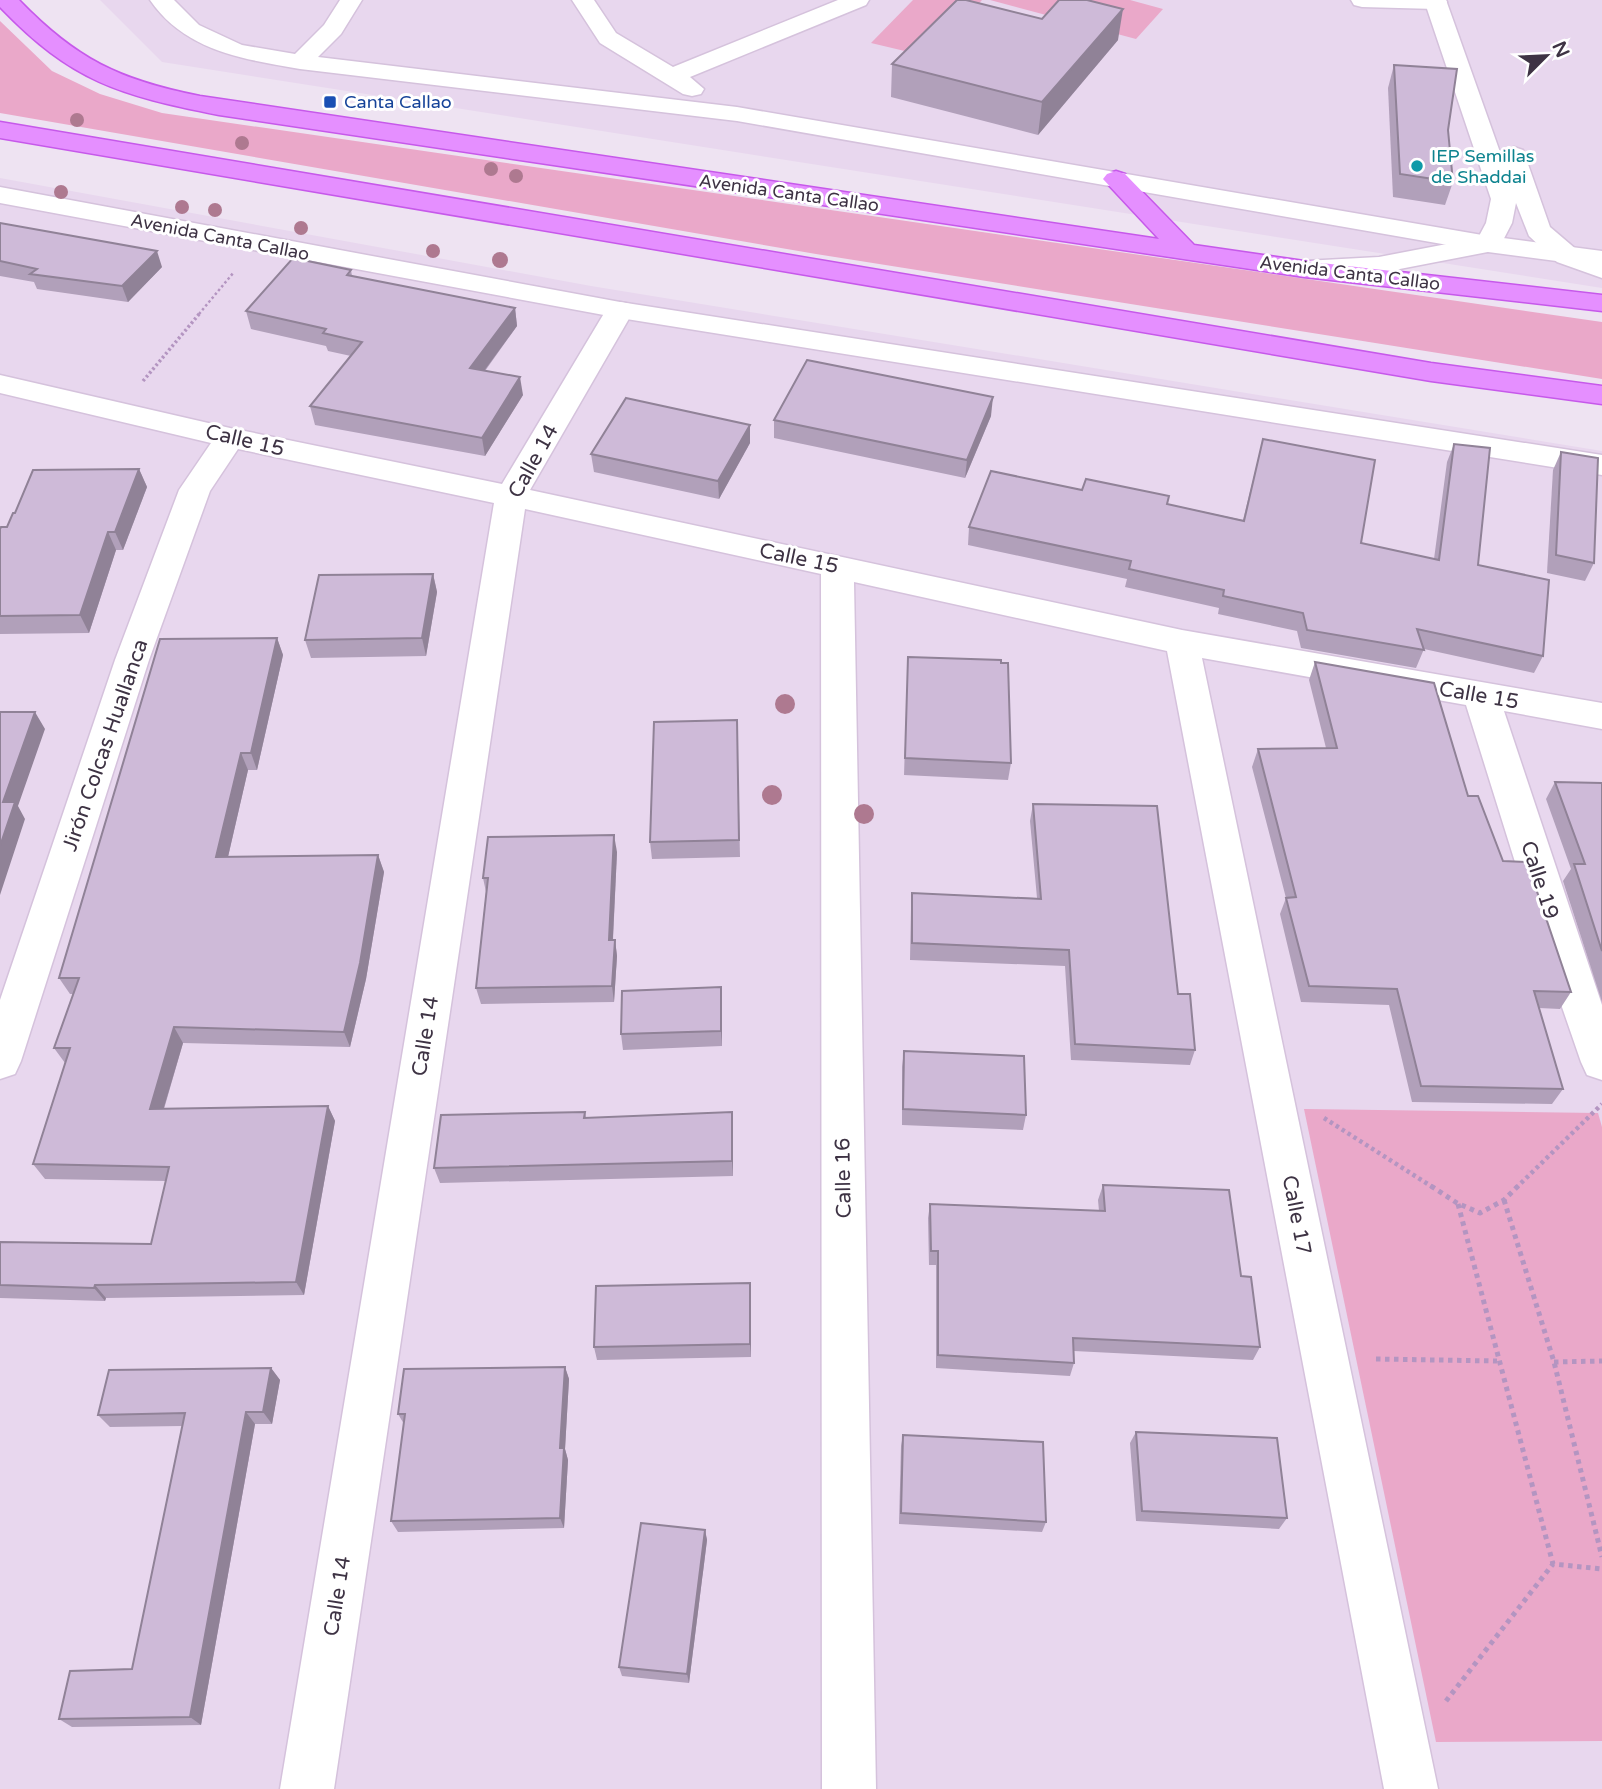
<svg xmlns="http://www.w3.org/2000/svg" width="1602" height="1789" viewBox="0 0 1602 1789" font-family="'Varela Round',sans-serif">
	<style>
		.residential { fill: #e8d7ee }
		.green { fill: #eaa8c9 }
		.lines { fill: none; stroke-linecap: round; stroke-linejoin: round }
		.minor-casing { stroke: #d5c2dc; stroke-width: 3 }
		.tertiary-casing { stroke: #d5c2dc; stroke-width: 3 }
		.primary-casing { stroke: #c659ea; stroke-width: 3 }
		.path-far3 { stroke: #b495c1; stroke-width: 2.5; stroke-dasharray: 2.5 2.5; stroke-linecap: butt }
		.path-far2 { stroke: #b495c1; stroke-width: 3.5; stroke-dasharray: 2.5 2.5; stroke-linecap: butt }
		.path-far1 { stroke: #b495c1; stroke-width: 4.5; stroke-dasharray: 3.5 3.5; stroke-linecap: butt }
		.path { stroke: #b495c1; stroke-width: 5; stroke-dasharray: 4.5 4.5; stroke-linecap: butt }
		.minor { fill: #fff; fill-rule: evenodd }
		.tertiary { fill: #fff; fill-rule: evenodd }
		.primary { fill: #e58fff; fill-rule: evenodd }
		.tree { fill: #ae7990 }
		.wall { fill: #b1a0ba }
		.shaded-wall { fill: #908297 }
		.building { fill: #cebad8; stroke: #908297; stroke-width: 2 }
		.transit-dot { fill: #1a4fb4; stroke: #fff; stroke-width: 2.5 }
		.culture-dot { fill: #0f9aa8; stroke: #fff; stroke-width: 2.5 }
		.labels { text-anchor: middle; stroke-width: 6; stroke-linejoin: round; paint-order: stroke }
		.far-transit-label { font-size: 18px; fill: #164399; stroke: #fff; text-anchor: start }
		.far-culture-label { font-size: 18px; fill: #0d838f; stroke: #fff; text-anchor: start }
		.far-street-label { font-size: 18px; fill: #3e3344; stroke: #fff }
		.street-label { font-size: 21px; fill: #3e3344; stroke: #fff }
	</style>
	<rect width="100%" height="100%" fill="#eee3f2"/>
	<!-- residential -->
	<g class="residential">
		<polygon points="100,0 1602,0 1602,288 162,62"/>
		<polygon points="0,178 591,286 1602,451 1602,1789 0,1789"/>
	</g>
	<!-- green -->
	<g class="green">
		<polygon points="913,0 982,0 930,57 871,43"/>
		<polygon points="990,0 1130,0 1163,9 1136,39"/>
		<polygon points="0,21 52,71 100,94 162,113 1602,322 1602,379 816,254 0,113"/>
		<polygon points="1304,1109 1598,1113 1602,1127 1602,1741 1436,1742"/>
	</g>
	<g class="lines">
		<defs>
			<g id="minor">
				<path d="M150,0h24l25,25 43,20 53,9 29,-29 16,-25h22l-21,34 -23,23 419,50 751,129 114,15v16l-114,-15 -751,-131 -437,-52c-57,-10 -115,-18 -150,-69z"/>
				<polygon points="572,0 594,0 616,33 673,67 838,0 869,0 866,5 690,77 704,89 701,94 692,96 683,94 600,43"/>
				<polygon points="1351,0 1446,0 1447,2 1444,7 1436,9 1362,7 1354,5"/>
				<polygon points="620,302 630,304 634,310 530,490 1182,630 1602,703 1602,729 1504,711 1602,1005 1602,1080 1587,1075 1581,1062 1544,955 1466,705 1202,658 1438,1789 1384,1789 1167,651 854,582 876,1789 822,1789 821,574 525,509 334,1789 280,1789 494,503 238,449 210,491 149,660 21,1061 15,1074 0,1079 0,1000 115,660 179,490 211,443 0,393 0,375 230,428 502,484 606,310 610,304"/>
			</g>
			<g id="tertiary">
				<polygon points="1424,0 1446,0 1501,155 1505,150 1514,147 1523,150 1550,227 1577,250 1602,260 1602,278 1557,262 1529,236 1516,203 1512,223 1498,250 1379,273 1304,277 1294,275 1290,269 1294,263 1304,261 1379,257 1478,238 1486,223 1491,199"/>
				<polygon points="0,187 620,302 1602,455 1602,475 620,318 0,203"/>
			</g>
			<g id="primary">
				<path d="M0,0h19c57,59 100,80 181,96l959,143 -56,-60 4,-5 9,-3 9,3 69,71 110,16 298,34v16l-298,-34 -1085,-162c-100,-20 -147,-33 -219,-108z"/>
				<polygon points="0,122 1431,363 1602,386 1602,404 1431,381 0,138"/>
			</g>
		</defs>
		<!-- minor casing -->
		<use href="#minor" class="minor-casing"/>
		<!-- tertiary casing -->
		<use href="#tertiary" class="tertiary-casing"/>
		<!-- primary casing -->
		<use href="#primary" class="primary-casing"/>
		<!-- path-far3 -->
		<polyline class="path-far3" points="199,314 234,272"/>
		<!-- path-far2 -->
		<polyline class="path-far2" points="143,381 200,313"/>
		<!-- path-far1 -->
		<g class="path-far1">
			<polyline points="1324,1118 1434,1188"/>
			<polyline points="1516,1188 1602,1104"/>
		</g>
		<!-- path -->
		<g class="path">
			<polyline points="1431,1186 1457,1203 1480,1213 1504,1200 1518,1186"/>
			<polyline points="1504,1200 1554,1362 1602,1557"/>
			<polyline points="1458,1204 1553,1564"/>
			<polyline points="1376,1359 1497,1361"/>
			<polyline points="1554,1362 1602,1361"/>
			<polyline points="1446,1701 1553,1564 1602,1569"/>
		</g>
		<!-- minor -->
		<use href="#minor" class="minor"/>
		<!-- tertiary -->
		<use href="#tertiary" class="tertiary"/>
		<!-- primary -->
		<use href="#primary" class="primary"/>
	</g>
	<!-- trees -->
	<g class="tree">
		<circle cx="77" cy="120" r="7"/>
		<circle cx="242" cy="143" r="7"/>
		<circle cx="491" cy="169" r="7"/>
		<circle cx="516" cy="176" r="7"/>
		<circle cx="61" cy="192" r="7"/>
		<circle cx="182" cy="207" r="7"/>
		<circle cx="215" cy="210" r="7"/>
		<circle cx="301" cy="228" r="7"/>
		<circle cx="433" cy="251" r="7"/>
		<circle cx="500" cy="260" r="8"/>
		<circle cx="785" cy="704" r="10"/>
		<circle cx="772" cy="795" r="10"/>
		<circle cx="864" cy="814" r="10"/>
	</g>
	<!-- wall -->
	<g class="wall">
		<polygon points="1118,40 1038,135 891,97 892,64"/>
		<polygon points="1394,65 1448,130 1453,182 1445,205 1393,197 1388,88"/>
		<polygon points="0,223 162,267 128,302 37,289 34,282 0,276"/>
		<polygon points="351,270 352,276 515,308 517,326 485,371 523,395 485,456 315,425 310,406 351,356 328,351 326,346 251,329 246,311"/>
		<polygon points="991,416 965,478 774,438 774,420"/>
		<polygon points="750,425 750,443 719,499 594,472 591,454"/>
		<polygon points="1263,439 1361,543 1434,559 1447,462 1454,444 1478,565 1543,656 1534,673 1424,649 1416,668 1301,648 1297,631 1218,614 1219,608 1125,587 1127,579 968,545 969,527 1082,490 1168,504 1243,520"/>
		<polygon points="1561,452 1594,563 1585,581 1547,573 1553,470"/>
		<polygon points="139,469 147,487 123,550 116,550 89,633 0,634 0,529 7,527 15,513"/>
		<polygon points="433,574 437,592 426,656 311,658 305,640"/>
		<polygon points="277,638 283,655 257,770 248,770 228,857 378,855 384,872 366,979 350,1047 183,1043 164,1109 328,1106 335,1121 304,1295 106,1298 105,1301 0,1298 0,1242 151,1244 166,1181 45,1179 33,1164 65,1063 54,1048 73,994 70,994 59,978"/>
		<polygon points="908,657 1011,763 1008,780 904,775"/>
		<polygon points="1315,662 1468,796 1571,992 1560,1009 1539,1008 1563,1089 1552,1104 1412,1102 1389,1005 1301,1002 1280,914 1286,898 1252,767 1258,749 1326,748 1309,680"/>
		<polygon points="737,720 740,857 652,859 650,842"/>
		<polygon points="1555,782 1602,783 1602,1002 1563,881 1571,869 1546,799"/>
		<polygon points="1033,804 1178,994 1195,1050 1190,1065 1071,1060 1065,966 910,960 911,909 912,893 1037,898 1030,821"/>
		<polygon points="617,852 613,940 615,940 617,956 614,1002 481,1004 476,988 486,892 483,878"/>
		<polygon points="722,1003 722,1046 623,1050 621,1034"/>
		<polygon points="904,1051 1026,1115 1023,1130 902,1125 902,1067"/>
		<polygon points="585,1112 586,1117 733,1127 733,1176 440,1183 434,1168"/>
		<polygon points="1103,1185 1241,1276 1260,1347 1253,1360 1074,1351 1074,1363 1070,1376 936,1368 936,1265 929,1265 928,1218 930,1204 1099,1211 1098,1200"/>
		<polygon points="751,1296 751,1357 597,1360 594,1347"/>
		<polygon points="565,1367 569,1379 565,1449 568,1460 564,1528 398,1532 391,1521 404,1424 398,1414"/>
		<polygon points="271,1368 280,1380 272,1424 255,1424 201,1725 72,1727 59,1719 132,1669 182,1426 110,1427 98,1415"/>
		<polygon points="1136,1432 1287,1518 1279,1529 1136,1521 1130,1443"/>
		<polygon points="903,1435 1046,1522 1042,1532 899,1524 901,1446"/>
		<polygon points="705,1530 707,1540 689,1683 622,1676 619,1667"/>
	</g>
	<!-- shaded-wall -->
	<g class="shaded-wall">
		<polygon points="1123,9 1118,40 1038,135 1042,102"/>
		<polygon points="157,251 162,267 128,302 122,286"/>
		<polygon points="515,308 517,326 473,386 470,368"/>
		<polygon points="520,377 523,395 485,456 482,438"/>
		<polygon points="993,397 991,416 965,478 967,460"/>
		<polygon points="750,425 750,443 719,499 718,481"/>
		<polygon points="139,469 147,487 123,550 115,532"/>
		<polygon points="108,532 116,550 89,633 80,615"/>
		<polygon points="433,574 437,592 426,656 422,638"/>
		<polygon points="277,638 283,655 257,770 251,753"/>
		<polygon points="35,712 45,729 18,806 25,819 0,895 0,846 3,802"/>
		<polygon points="241,753 248,770 224,874 216,857"/>
		<polygon points="614,835 617,852 612,956 609,940"/>
		<polygon points="378,855 384,872 366,979 350,1047 344,1032"/>
		<polygon points="615,940 617,956 614,1002 612,986"/>
		<polygon points="721,987 722,1003 722,1046 721,1031"/>
		<polygon points="174,1027 183,1043 159,1124 150,1109"/>
		<polygon points="328,1106 335,1121 304,1295 296,1282"/>
		<polygon points="732,1112 733,1127 733,1176 732,1161"/>
		<polygon points="750,1283 751,1296 751,1357 750,1344"/>
		<polygon points="95,1285 106,1298 105,1301 94,1288"/>
		<polygon points="565,1367 569,1379 565,1449 568,1460 564,1528 560,1518 560,1448"/>
		<polygon points="271,1368 280,1380 272,1424 263,1412"/>
		<polygon points="246,1412 255,1424 201,1725 190,1717"/>
		<polygon points="705,1530 707,1540 689,1683 687,1674"/>
	</g>
	<!-- building -->
	<g class="building">
		<polygon points="957,0 966,0 1042,19 1059,0 1087,0 1123,9 1042,102 892,64"/>
		<polygon points="1394,65 1457,69 1448,130 1453,182 1400,174"/>
		<polygon points="0,223 157,251 122,286 30,274 37,269 0,261"/>
		<polygon points="293,258 351,270 347,275 515,308 470,368 520,377 482,438 310,406 362,342 323,333 326,329 246,311"/>
		<polygon points="807,360 993,397 967,460 774,420"/>
		<polygon points="626,398 750,425 718,481 591,454"/>
		<polygon points="1263,439 1375,460 1361,543 1439,560 1454,444 1490,448 1478,565 1549,580 1543,656 1417,629 1424,650 1307,630 1303,613 1223,596 1224,590 1129,569 1131,561 969,527 991,471 1082,490 1086,479 1169,496 1167,504 1244,521"/>
		<polygon points="1561,452 1598,458 1594,563 1556,555"/>
		<polygon points="139,469 115,532 108,532 80,615 0,616 0,529 1,527 7,527 13,513 15,513 33,470"/>
		<polygon points="433,574 422,638 305,640 319,575"/>
		<polygon points="277,638 251,753 241,753 216,857 378,855 360,963 344,1032 174,1027 150,1109 328,1106 296,1282 95,1285 94,1288 0,1285 0,1242 151,1244 169,1167 33,1164 70,1048 54,1048 79,978 59,978 160,639"/>
		<polygon points="908,657 1001,660 1001,663 1008,663 1011,763 905,758"/>
		<polygon points="1315,662 1434,683 1468,796 1478,796 1503,861 1527,862 1571,992 1534,991 1563,1089 1421,1086 1397,989 1309,986 1286,898 1296,897 1258,749 1337,748"/>
		<polygon points="0,712 35,712 3,802 15,802 0,846"/>
		<polygon points="737,720 739,840 650,842 654,722"/>
		<polygon points="1555,782 1602,783 1602,951 1574,864 1585,864"/>
		<polygon points="1033,804 1157,806 1178,994 1190,994 1195,1050 1075,1044 1069,950 912,943 912,893 1041,899"/>
		<polygon points="614,835 609,940 615,940 612,986 476,988 488,878 483,878 488,837"/>
		<polygon points="721,987 721,1031 621,1034 622,991"/>
		<polygon points="904,1051 1024,1056 1026,1115 903,1109"/>
		<polygon points="585,1112 584,1118 732,1112 732,1161 434,1168 441,1115"/>
		<polygon points="1103,1185 1229,1190 1241,1276 1251,1277 1260,1347 1073,1338 1074,1363 938,1355 938,1251 931,1251 930,1204 1105,1211"/>
		<polygon points="750,1283 750,1344 594,1347 596,1286"/>
		<polygon points="565,1367 560,1448 564,1448 560,1518 391,1521 405,1414 398,1414 404,1369"/>
		<polygon points="271,1368 263,1412 246,1412 190,1717 59,1719 70,1671 132,1669 185,1413 98,1415 109,1370"/>
		<polygon points="1136,1432 1277,1438 1287,1518 1142,1511"/>
		<polygon points="903,1435 1043,1442 1046,1522 901,1513"/>
		<polygon points="641,1523 705,1530 687,1674 619,1667"/>
	</g>
	<!-- markers -->
	<rect class="transit-dot" x="323" y="95" width="14" height="14" rx="3.5"/>
	<circle class="culture-dot" cx="1417" cy="166" r="7"/>
	<g class="labels">
		<!-- far-transit labels -->
		<g class="far-transit-label">
			<text x="344" y="108">Canta Callao</text>
		</g>
		<!-- far-culture labels -->
		<g class="far-culture-label">
			<text x="1431" y="162">IEP Semillas<tspan x="1431" dy="21">de Shaddai</tspan></text>
		</g>
		<!-- far-street labels -->
		<g class="far-street-label">
			<text transform="translate(789 193) rotate(8)" y="6">Avenida Canta Callao</text>
			<text transform="translate(220 237) rotate(11)" y="6">Avenida Canta Callao</text>
			<text transform="translate(1350 273) rotate(7)" y="6">Avenida Canta Callao</text>
		</g>
		<!-- street labels -->
		<g class="street-label">
			<text transform="translate(245 440) rotate(13)" y="7">Calle 15</text>
			<text transform="translate(533 461) rotate(-61)" y="7">Calle 14</text>
			<text transform="translate(799 558) rotate(12)" y="7">Calle 15</text>
			<text transform="translate(1479 695) rotate(10)" y="7">Calle 15</text>
			<text transform="translate(105 745) rotate(-71)" y="7">Jirón Colcas Huallanca</text>
			<text transform="translate(1540 880) rotate(72)" y="7">Calle 19</text>
			<text transform="translate(425 1036) rotate(-81)" y="7">Calle 14</text>
			<text transform="translate(843 1178) rotate(-91)" y="7">Calle 16</text>
			<text transform="translate(1297 1215) rotate(79)" y="7">Calle 17</text>
			<text transform="translate(337 1596) rotate(-81)" y="7">Calle 14</text>
		</g>
	</g>
	<!-- north arrow -->
	<g transform="translate(1546 56) rotate(66)" stroke="#ffffff" stroke-width="5" paint-order="stroke">
	<path d="M0-5L12 26L0 18L-12 26Z" fill="#3e3344"/>
	<text y="-10" font-size="19" font-weight="bold" text-anchor="middle" fill="#3e3344">N</text>
	</g>
</svg>
